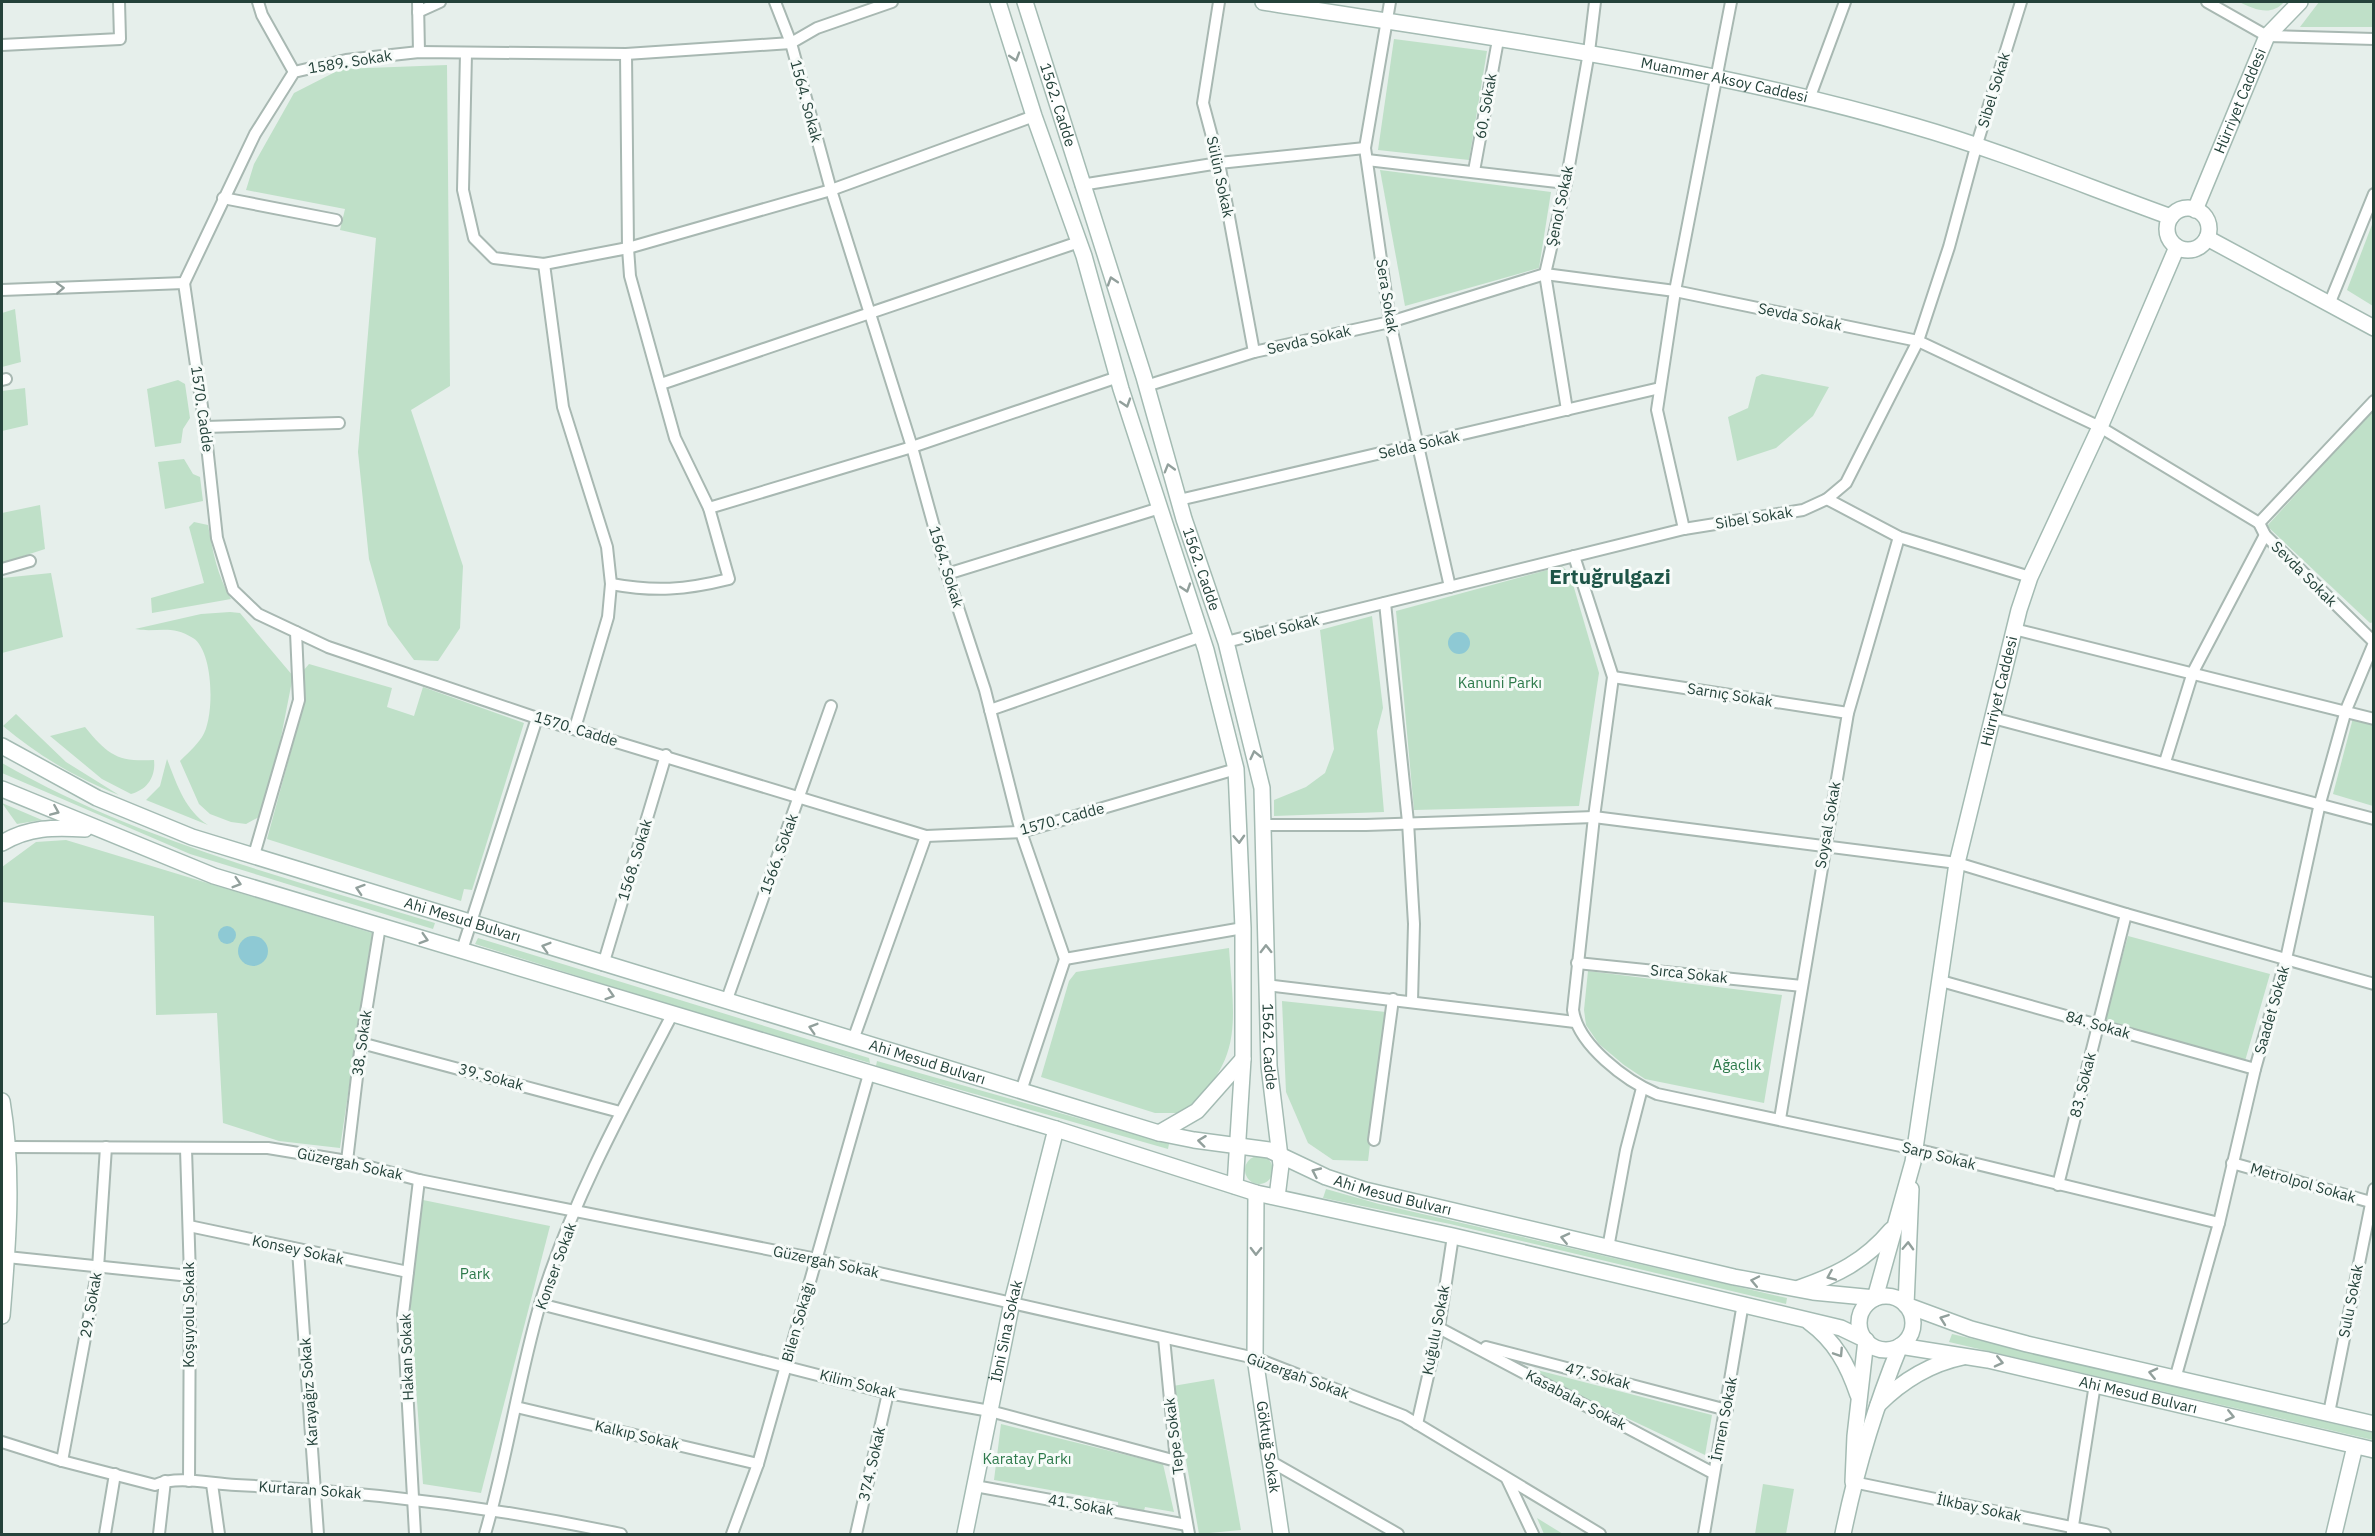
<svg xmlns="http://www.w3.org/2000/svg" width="2375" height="1536" viewBox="0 0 2375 1536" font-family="'IBM Plex Sans',sans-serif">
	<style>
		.green { fill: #bfe0c8 }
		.water { fill: #8ec9d4 }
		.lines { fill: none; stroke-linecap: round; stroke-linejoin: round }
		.street-casing { stroke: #a8b8b2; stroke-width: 14 }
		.secondary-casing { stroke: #a4bbb3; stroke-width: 18 }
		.street { stroke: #fff; stroke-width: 10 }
		.secondary { stroke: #fff; stroke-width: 15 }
		.oneway { stroke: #92a09c }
		.labels { text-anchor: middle; stroke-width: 6; stroke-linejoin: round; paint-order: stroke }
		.street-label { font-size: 15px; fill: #24423a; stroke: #f7fbf9 }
		.park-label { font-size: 15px; fill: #2d7a4b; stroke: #f7fbf9 }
		.district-label { font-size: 21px; font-weight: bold; fill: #1f5548; stroke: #f7fbf9 }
	</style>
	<rect width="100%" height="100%" fill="#e6efeb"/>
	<!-- green -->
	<g class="green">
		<path d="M2239,2h45c-13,15 -30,7 -45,0z"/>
		<polygon points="2319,2 2373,2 2373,27 2300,27"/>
		<polygon points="1394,39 1487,51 1469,160 1378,150"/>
		<polygon points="447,65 450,386 411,410 463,566 460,628 438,661 414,660 388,625 369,559 358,452 376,238 340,230 345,209 246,190 254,164 294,93 341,69"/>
		<polygon points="1380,170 1551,192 1539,268 1405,306"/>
		<polygon points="2373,222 2373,306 2347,290"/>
		<polygon points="15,309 21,362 2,367 2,313"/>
		<polygon points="1762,374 1829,387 1813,416 1776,448 1737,461 1728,417 1748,408 1756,377"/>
		<polygon points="178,380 185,384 190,418 183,429 181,443 155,447 147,389"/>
		<polygon points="25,388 28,425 2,431 2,391"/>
		<polygon points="2373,410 2374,622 2370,623 2267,526"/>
		<polygon points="184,459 193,474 200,477 203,501 165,509 158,462"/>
		<polygon points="40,505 45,549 2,563 2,513"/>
		<path d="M194,522l14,3c5,27 9,50 23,74l-79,14 -1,-15 53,-15 -15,-56z"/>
		<polygon points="1562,566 1570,574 1599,673 1579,806 1414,810 1396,611"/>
		<polygon points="51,573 63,637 2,653 2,578"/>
		<path d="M230,612l10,1 53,63 -19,97 -15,44 -13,7 -15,-2 -21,-8 -11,-10 -19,-43c7,-7 16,-15 22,-24 13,-19 12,-86 -9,-99 -22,-14 -36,-5 -58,-9l66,-15z"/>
		<polygon points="1372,616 1383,708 1377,731 1384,812 1274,816 1274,800 1306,787 1325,773 1334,749 1320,630"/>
		<polygon points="309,664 392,688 387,707 414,716 423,687 524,723 472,890 464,889 461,901 267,839 303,707 303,671"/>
		<path d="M16,714l50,48 53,33c-43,-17 -80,-39 -116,-69z"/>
		<polygon points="2353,718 2373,725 2373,806 2333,794"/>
		<path d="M85,727c23,28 32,35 69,33 2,17 -7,30 -23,34l-29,-15 -52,-43z"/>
		<path d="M167,759c10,26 18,51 41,66l-62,-25 14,-14z"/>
		<path d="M2,763c134,77 285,115 433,160l-2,6 -243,-75 -188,-81z"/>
		<polygon points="2,803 42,820 17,824"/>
		<polygon points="66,840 372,933 340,1148 279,1141 223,1123 217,1013 156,1015 154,916 2,902 2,867 36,842"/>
		<polygon points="2128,936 2270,974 2245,1061 2104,1023"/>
		<polygon points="478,938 869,1058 870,1063 706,1016 475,944"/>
		<path d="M1229,948c5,74 16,114 -48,165h-26l-114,-36 28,-96 7,-9z"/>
		<polygon points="1588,971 1782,995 1764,1103 1645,1079 1624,1065 1599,1044 1586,1025 1584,1010"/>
		<polygon points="1282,1001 1386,1012 1368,1161 1333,1160 1308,1143 1286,1092"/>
		<polygon points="877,1061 1169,1144 1168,1149 876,1066"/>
		<circle cx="1259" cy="1170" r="14"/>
		<polygon points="1326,1189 1379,1204 1787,1298 1786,1304 1450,1224 1323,1198"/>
		<polygon points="423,1200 550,1226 481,1493 423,1484 410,1304"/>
		<polygon points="1952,1334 2373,1433 2373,1440 1949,1342"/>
		<polygon points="1537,1370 1712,1415 1705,1455 1538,1376"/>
		<polygon points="1214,1379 1241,1530 1199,1534 1173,1386"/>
		<polygon points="1001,1424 1163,1464 1174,1512 1145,1507 1144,1511 1118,1506 1118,1502 994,1480"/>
		<polygon points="1763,1484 1794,1489 1786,1534 1755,1534"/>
		<polygon points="1537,1518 1563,1534 1544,1534"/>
	</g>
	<!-- water -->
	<g class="water">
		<circle cx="1459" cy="643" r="11"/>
		<circle cx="227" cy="935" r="9"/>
		<circle cx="253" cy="951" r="15"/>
	</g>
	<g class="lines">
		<defs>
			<g id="street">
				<polyline points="258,2 262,15 294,72"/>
				<polyline points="418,2 419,52"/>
				<polyline points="775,2 791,43 831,190 912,447 947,574 985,690 1021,832 1065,959 1243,928"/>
				<polyline points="1219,2 1203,103 1219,163 1254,352"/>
				<polyline points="1390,2 1365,148 1390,322 1450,587"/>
				<polyline points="2207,2 2267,36 2374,39"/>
				<polyline points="418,12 440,2"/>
				<polyline points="2,45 120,39 119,2"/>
				<polyline points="466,53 463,190 474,238 494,258 544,264 628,248 831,190 1034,116"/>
				<polyline points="1809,99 1845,2"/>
				<polyline points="1367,160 1566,183"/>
				<polyline points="1474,171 1498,40"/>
				<polyline points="1081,185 1219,163 1365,148"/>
				<polyline points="223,198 336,220"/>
				<polyline points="544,264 563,407 607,547 611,584 608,617 575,728"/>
				<polyline points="184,283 205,427 217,538 233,590 258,614 328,647 537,718 926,836 1021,832 1236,769"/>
				<polyline points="184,283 255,134 294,72 346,60 419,52 626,54 791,43 817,28 892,2"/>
				<polyline points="2,290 184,283"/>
				<polyline points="2330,302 2374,194"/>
				<polyline points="2,380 6,379"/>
				<polyline points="661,384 1079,242"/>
				<polyline points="1146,386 1254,352 1390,322 1545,274 1675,291 1918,341 2100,427 2259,523 2265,535 2374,642"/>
				<polyline points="1567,410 1545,274 1566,183 1589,52 1595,2"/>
				<polyline points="205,427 339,423"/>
				<polyline points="1827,499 1899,537 2030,577"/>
				<polyline points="1179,500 1660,388"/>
				<polyline points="709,508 912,447 1118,377"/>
				<polyline points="2259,523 2374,401"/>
				<polyline points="1684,529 1657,410 1675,291 1731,2"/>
				<path d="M1574,556l39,121 -19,140 -21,193c5,35 53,71 84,84l258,55 304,74"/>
				<polyline points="2,569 30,561"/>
				<polyline points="947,574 1160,508"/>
				<path d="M611,584c44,8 74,6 118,-5l-20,-71 -34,-70 -45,-162 -2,-28 -2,-194"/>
				<polyline points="1385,603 1408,822 1414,924 1412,1001"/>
				<polyline points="2014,629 2374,719"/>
				<polyline points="1226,642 1684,529 1803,510 1827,499 1846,483 1918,341 1949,247 1976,147 2021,2"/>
				<polyline points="1613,677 1848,713"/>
				<polyline points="990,710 1202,636"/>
				<polyline points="1993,718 2374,819"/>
				<polyline points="2165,762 2193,672 2265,535"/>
				<polyline points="1265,825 1366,825 1594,817 1957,863 2126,914 2374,984"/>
				<polyline points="254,855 299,700 296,632"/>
				<polyline points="462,950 537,718"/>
				<polyline points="1577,963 1802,986"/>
				<polyline points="603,965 666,755"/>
				<polyline points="1941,981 2255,1069"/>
				<polyline points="1266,985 1575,1022"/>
				<polyline points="726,1002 831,706"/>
				<polyline points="853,1040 926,836"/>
				<polyline points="361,1043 620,1112"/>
				<polyline points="1021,1091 1065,959"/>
				<polyline points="1780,1119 1848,713 1899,537"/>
				<polyline points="1374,1140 1393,999"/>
				<polyline points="9,1147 268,1148 347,1161 419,1180 817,1259 1255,1358 1404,1416 1600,1534"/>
				<polyline points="186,1149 190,1276 189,1481"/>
				<polyline points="347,1161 361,1043 380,926"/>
				<polyline points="2232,1163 2374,1203"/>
				<polyline points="2058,1185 2126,914"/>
				<polyline points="189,1226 408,1272"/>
				<polyline points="1608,1248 1626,1150 1642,1088"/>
				<polyline points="298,1250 318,1534"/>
				<polyline points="7,1257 190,1276"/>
				<polyline points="540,1304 888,1393 990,1411 1176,1461"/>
				<polyline points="1439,1328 1713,1473"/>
				<polyline points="1164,1338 1176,1461 1189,1534"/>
				<polyline points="1486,1347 1727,1410"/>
				<polyline points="2175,1379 2219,1223 2255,1069 2286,959 2320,803 2346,710 2374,643"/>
				<polyline points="516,1407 758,1464"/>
				<polyline points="2329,1413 2374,1189"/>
				<polyline points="1417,1424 1439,1328 1453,1236"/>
				<path d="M2,1442l60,19 93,24c24,-10 55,-1 81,0 130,6 258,22 385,49"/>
				<polyline points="62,1461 98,1268 106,1147"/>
				<polyline points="1270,1461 1398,1534"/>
				<polyline points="1507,1479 1533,1534"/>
				<polyline points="1853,1482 2105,1534"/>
				<polyline points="212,1484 219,1534"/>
				<polyline points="975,1486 1187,1525"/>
				<polyline points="2072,1532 2095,1384"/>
				<polyline points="105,1534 115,1474"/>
				<polyline points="159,1534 165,1481"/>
				<polyline points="415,1534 403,1314 419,1180"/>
				<path d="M485,1534c22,-75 33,-154 55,-230 30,-99 84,-198 132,-289"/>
				<polyline points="732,1534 758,1464 869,1074"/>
				<polyline points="856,1534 888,1393"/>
				<polyline points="1704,1534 1743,1303"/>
			</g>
			<g id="secondary">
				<polyline points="998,2 1034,116 1084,256 1121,389 1206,650 1236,769 1243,928 1243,1059 1235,1186"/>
				<path id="s1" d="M1025,2l119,375 40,142 42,123 36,146 7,278 12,99 -4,32"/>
				<path id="s2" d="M1263,2c217,34 438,62 651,124 87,25 171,60 257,91"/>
				<circle cx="2188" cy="229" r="21"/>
				<path id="s3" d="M2195,210l72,-174 33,-34"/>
				<polyline points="2207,238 2374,328"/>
				<path id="s4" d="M2,746l95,52 95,39 967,296 35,7 75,10 57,27 39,13 369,87 79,15 62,6 38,-136 44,-299 62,-253 11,-33 70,-150 77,-180"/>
				<polyline points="2,789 214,876 1056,1129 1256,1193 1453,1236 1841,1328 1866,1340 1855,1436 1853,1482"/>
				<path d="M2,843c27,-16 52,-16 83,-14"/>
				<path d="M2,1101c12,71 6,143 0,215"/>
				<polyline points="1159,1133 1197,1111 1243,1059"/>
				<polyline points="1911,1189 1906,1305 1971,1329 2027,1344 2374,1424"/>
				<path id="s5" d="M1256,1193l-1,165 26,176"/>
				<path d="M1799,1288c38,-13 66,-27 92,-58"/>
				<circle cx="1886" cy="1323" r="27"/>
				<path d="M1809,1322c26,19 39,43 49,73"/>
				<path d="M1878,1405c24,-24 51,-41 85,-48"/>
				<path id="s6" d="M965,1534l47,-232 44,-173"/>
				<path id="s7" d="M1843,1534c13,-64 32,-127 57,-188l88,14 386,90"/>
				<polyline points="2334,1534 2355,1446"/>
			</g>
		</defs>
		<!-- street casing -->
		<use href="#street" class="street-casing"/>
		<!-- secondary casing -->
		<use href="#secondary" class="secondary-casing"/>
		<!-- street -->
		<use href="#street" class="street"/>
		<!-- secondary -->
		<use href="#secondary" class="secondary"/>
	</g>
	<!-- one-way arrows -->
	<defs><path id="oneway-chevron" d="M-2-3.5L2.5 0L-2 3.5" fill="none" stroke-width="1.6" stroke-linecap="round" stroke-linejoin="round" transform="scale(1.5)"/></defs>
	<g class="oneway">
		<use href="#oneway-chevron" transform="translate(1015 57) rotate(73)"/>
		<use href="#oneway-chevron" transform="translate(1112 281) rotate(-108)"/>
		<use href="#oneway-chevron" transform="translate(60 288) rotate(-2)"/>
		<use href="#oneway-chevron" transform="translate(1126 403) rotate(72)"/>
		<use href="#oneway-chevron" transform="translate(1169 468) rotate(-106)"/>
		<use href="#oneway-chevron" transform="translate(1186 588) rotate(72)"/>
		<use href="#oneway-chevron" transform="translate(1255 755) rotate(-103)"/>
		<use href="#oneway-chevron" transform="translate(55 811) rotate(23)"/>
		<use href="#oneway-chevron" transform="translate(1239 839) rotate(87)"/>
		<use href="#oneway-chevron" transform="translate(237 883) rotate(17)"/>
		<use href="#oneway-chevron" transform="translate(360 889) rotate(-162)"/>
		<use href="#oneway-chevron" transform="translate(424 939) rotate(17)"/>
		<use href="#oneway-chevron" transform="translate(546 947) rotate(-163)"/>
		<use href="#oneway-chevron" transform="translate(1266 949) rotate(-91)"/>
		<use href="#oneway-chevron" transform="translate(610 995) rotate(17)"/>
		<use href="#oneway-chevron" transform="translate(813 1028) rotate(-163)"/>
		<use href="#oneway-chevron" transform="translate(1202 1141) rotate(-173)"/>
		<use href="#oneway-chevron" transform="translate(1316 1172) rotate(-155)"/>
		<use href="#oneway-chevron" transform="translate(1565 1238) rotate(-167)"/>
		<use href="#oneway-chevron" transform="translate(1908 1246) rotate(-88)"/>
		<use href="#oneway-chevron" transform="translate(1256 1251) rotate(91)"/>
		<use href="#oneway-chevron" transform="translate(1831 1276) rotate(157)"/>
		<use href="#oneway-chevron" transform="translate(1755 1281) rotate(-168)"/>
		<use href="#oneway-chevron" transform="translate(1944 1319) rotate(-160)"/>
		<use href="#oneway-chevron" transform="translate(1839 1353) rotate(57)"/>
		<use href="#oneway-chevron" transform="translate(1999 1362) rotate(13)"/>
		<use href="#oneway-chevron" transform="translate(2153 1373) rotate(-167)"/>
		<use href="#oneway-chevron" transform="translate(2230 1416) rotate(13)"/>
	</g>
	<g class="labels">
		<!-- street labels -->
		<g class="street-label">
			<text transform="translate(350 62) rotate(-9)" y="5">1589. Sokak</text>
			<text dy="5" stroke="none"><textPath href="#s2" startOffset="468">Muammer Aksoy Caddesi</textPath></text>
			<text transform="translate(1994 90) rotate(-73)" y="5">Sibel Sokak</text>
			<text transform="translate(806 101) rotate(75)" y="5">1564. Sokak</text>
			<text dy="5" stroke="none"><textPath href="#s3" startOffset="118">Hürriyet Caddesi</textPath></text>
			<text dy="5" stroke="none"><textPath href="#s1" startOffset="108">1562. Cadde</textPath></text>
			<text transform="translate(1486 106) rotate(-80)" y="5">60. Sokak</text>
			<text transform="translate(1220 177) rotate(78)" y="5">Sülün Sokak</text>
			<text transform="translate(1560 206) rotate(-78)" y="5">Şenol Sokak</text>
			<text transform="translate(1387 296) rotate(81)" y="5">Sera Sokak</text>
			<text transform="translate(1800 317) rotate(12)" y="5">Sevda Sokak</text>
			<text transform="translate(1309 340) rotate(-13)" y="5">Sevda Sokak</text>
			<text transform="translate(202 409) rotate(82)" y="5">1570. Cadde</text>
			<text transform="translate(1419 445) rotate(-13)" y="5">Selda Sokak</text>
			<text transform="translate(1754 518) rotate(-9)" y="5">Sibel Sokak</text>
			<text transform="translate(946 567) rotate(73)" y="5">1564. Sokak</text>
			<text dy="5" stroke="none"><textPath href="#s1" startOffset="594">1562. Cadde</textPath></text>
			<text transform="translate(2304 574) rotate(45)" y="5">Sevda Sokak</text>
			<text transform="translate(1281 629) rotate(-14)" y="5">Sibel Sokak</text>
			<text dy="5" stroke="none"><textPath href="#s4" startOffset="2580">Hürriyet Caddesi</textPath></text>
			<text transform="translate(1730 695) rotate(9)" y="5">Sarnıç Sokak</text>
			<text transform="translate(576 729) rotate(17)" y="5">1570. Cadde</text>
			<text transform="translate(1062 819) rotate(-15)" y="5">1570. Cadde</text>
			<text transform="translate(1828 825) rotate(-80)" y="5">Soysal Sokak</text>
			<text transform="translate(779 854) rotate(-70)" y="5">1566. Sokak</text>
			<text transform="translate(635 860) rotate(-73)" y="5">1568. Sokak</text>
			<text dy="5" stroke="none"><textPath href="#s4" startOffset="494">Ahi Mesud Bulvarı</textPath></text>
			<text transform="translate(1689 974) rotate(6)" y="5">Sırca Sokak</text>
			<text transform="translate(2272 1010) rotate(-74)" y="5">Saadet Sokak</text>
			<text transform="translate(2098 1025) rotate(16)" y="5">84. Sokak</text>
			<text transform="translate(362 1043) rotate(-82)" y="5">38. Sokak</text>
			<text dy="5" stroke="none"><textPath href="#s1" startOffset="1080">1562. Cadde</textPath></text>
			<text dy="5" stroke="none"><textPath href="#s4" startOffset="980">Ahi Mesud Bulvarı</textPath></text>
			<text transform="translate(491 1077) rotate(15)" y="5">39. Sokak</text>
			<text transform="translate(2083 1085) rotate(-76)" y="5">83. Sokak</text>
			<text transform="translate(1939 1156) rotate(14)" y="5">Sarp Sokak</text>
			<text transform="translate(350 1164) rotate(12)" y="5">Güzergah Sokak</text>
			<text transform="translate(2303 1183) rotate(16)" y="5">Metrolpol Sokak</text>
			<text dy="5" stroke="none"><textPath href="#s4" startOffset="1466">Ahi Mesud Bulvarı</textPath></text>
			<text transform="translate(298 1250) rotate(12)" y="5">Konsey Sokak</text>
			<text transform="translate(826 1262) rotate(12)" y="5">Güzergah Sokak</text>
			<text transform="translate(556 1266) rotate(-70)" y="5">Konser Sokak</text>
			<text transform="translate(2351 1301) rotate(-79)" y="5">Sulu Sokak</text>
			<text transform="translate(91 1305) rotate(-80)" y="5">29. Sokak</text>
			<text transform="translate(189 1315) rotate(-90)" y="5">Koşuyolu Sokak</text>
			<text transform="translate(798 1322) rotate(-74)" y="5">Bilen Sokağı</text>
			<text transform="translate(1436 1330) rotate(-79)" y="5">Kuğulu Sokak</text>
			<text dy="5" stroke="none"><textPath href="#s6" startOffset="207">İbni Sina Sokak</textPath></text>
			<text transform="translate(407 1357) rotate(-92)" y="5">Hakan Sokak</text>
			<text transform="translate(1298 1376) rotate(20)" y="5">Güzergah Sokak</text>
			<text transform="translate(1598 1376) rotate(15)" y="5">47. Sokak</text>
			<text transform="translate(858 1384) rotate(14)" y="5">Kilim Sokak</text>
			<text transform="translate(309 1392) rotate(-94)" y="5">Karayağız Sokak</text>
			<text dy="5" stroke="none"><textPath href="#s7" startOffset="440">Ahi Mesud Bulvarı</textPath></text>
			<text transform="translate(1576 1400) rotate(28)" y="5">Kasabalar Sokak</text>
			<text transform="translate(1724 1419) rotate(-79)" y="5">İmren Sokak</text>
			<text transform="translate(637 1435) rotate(13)" y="5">Kalkıp Sokak</text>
			<text transform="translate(1174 1436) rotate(-97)" y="5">Tepe Sokak</text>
			<text dy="5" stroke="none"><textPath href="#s5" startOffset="255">Göktuğ Sokak</textPath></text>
			<text transform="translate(872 1464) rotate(-77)" y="5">374. Sokak</text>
			<text transform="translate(310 1490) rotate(4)" y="5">Kurtaran Sokak</text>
			<text transform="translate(1081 1505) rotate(10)" y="5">41. Sokak</text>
			<text transform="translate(1979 1508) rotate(12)" y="5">İlkbay Sokak</text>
		</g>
		<!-- park labels -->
		<g class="park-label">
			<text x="1500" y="688">Kanuni Parkı</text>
			<text x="1737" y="1070">Ağaçlık</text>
			<text x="475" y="1279">Park</text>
			<text x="1027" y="1464">Karatay Parkı</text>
		</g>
		<!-- district labels -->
		<g class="district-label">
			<text x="1610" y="584">Ertuğrulgazi</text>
		</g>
	</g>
	<!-- border -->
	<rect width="2375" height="1536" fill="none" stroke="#24423a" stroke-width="6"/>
</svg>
